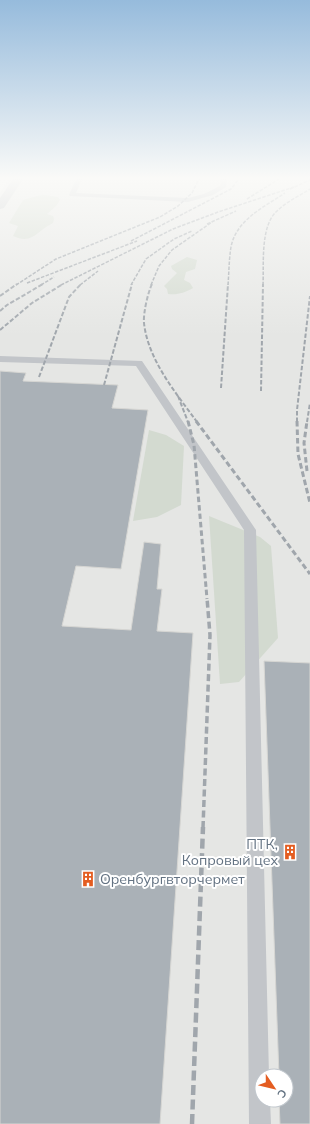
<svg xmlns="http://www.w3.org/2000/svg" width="310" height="1124" viewBox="0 0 310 1124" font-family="Mulish,sans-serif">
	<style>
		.built { fill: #e5e6e4; fill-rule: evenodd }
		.green { fill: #d3dad0 }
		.building { fill: #aab1b7; stroke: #d6d6d3 }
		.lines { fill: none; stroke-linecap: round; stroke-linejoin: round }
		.service { fill: #c2c5c9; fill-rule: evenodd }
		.minor { fill: #c2c5c9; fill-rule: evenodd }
		.rail-far4 { stroke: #a0a6ac; stroke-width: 1.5; stroke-dasharray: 3.5 1.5; stroke-linecap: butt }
		.rail-far3 { stroke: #a0a6ac; stroke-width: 2; stroke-dasharray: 4.5 2; stroke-linecap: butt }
		.rail-far2 { stroke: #a0a6ac; stroke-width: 3; stroke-dasharray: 5.5 3; stroke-linecap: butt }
		.rail-far1 { stroke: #a0a6ac; stroke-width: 3.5; stroke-dasharray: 7 3.5; stroke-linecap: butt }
		.rail { stroke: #a0a6ac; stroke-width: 4.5; stroke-dasharray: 10 4.5; stroke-linecap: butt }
		.labels { text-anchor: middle; stroke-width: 4; stroke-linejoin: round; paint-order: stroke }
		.near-poi-label { font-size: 14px; fill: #637282; stroke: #fff; text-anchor: end }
	</style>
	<rect width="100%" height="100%" fill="#f4f5f0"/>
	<!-- built -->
	<path class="built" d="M9,179h301v945h-310v-932zM262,1076h24v24h-24z"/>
	<!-- green -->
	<g class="green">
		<path d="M44,195l14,2 2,3 -4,6 -9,8 6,2 1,3 -1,4c-17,8 -20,22 -40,13l5,-10 -9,-3 14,-23 14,-4z"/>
		<path d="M187,257l10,3 -2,9 -9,3 -2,8 6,3 3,5c-9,5 -15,7 -25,6l-1,-5 -3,-3 13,-13 -5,-4 -1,-3z"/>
		<polygon points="149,430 166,435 184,446 181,505 157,517 133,521"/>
		<polygon points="209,516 260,537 271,546 278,638 239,682 220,684"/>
	</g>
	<!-- building -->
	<g class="building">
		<polygon points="0,371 26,373 23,381 118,385 112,408 148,410 121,569 76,566 62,626 131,630 144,542 161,544 157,589 162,589 157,631 193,633 160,1124 0,1124"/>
		<polygon points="264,661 310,663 310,1124 280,1124 279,1100 286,1100 286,1076 279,1076"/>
	</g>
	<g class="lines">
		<!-- service -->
		<g class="service">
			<polygon points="76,179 82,179 76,193 188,198 204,194 220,186 221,179 227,179 226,187 213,195 188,202 70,196 69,195"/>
			<polygon points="0,356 142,361 256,530 269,1076 262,1076 262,1100 270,1100 271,1124 249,1124 244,530 136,366 0,362"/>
		</g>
		<!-- minor -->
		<polygon class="minor" points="13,179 23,179 4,208 0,209 0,198"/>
		<!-- rail-far4 -->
		<g class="rail-far4">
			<polyline points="290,189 310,180"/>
			<polyline points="247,199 279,179"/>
			<polyline points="207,224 236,211"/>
			<polyline points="131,241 231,189 239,179"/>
			<polyline points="27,283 137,241"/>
			<polyline points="16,285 56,259 160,217 178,206 192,193 199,179"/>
			<polyline points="41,285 54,277"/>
			<polyline points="61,285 173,229 218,212 294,187"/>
			<polyline points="80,285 98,271"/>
			<polyline points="131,285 146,259 174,239 192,231"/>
			<polyline points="151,285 159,266 172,250 212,222"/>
			<path d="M228,285c1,-13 1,-26 3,-38 5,-27 33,-40 54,-54"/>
			<path d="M263,285c1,-21 -3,-59 14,-74 9,-9 22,-15 33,-22"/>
		</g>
		<!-- rail-far3 -->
		<g class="rail-far3">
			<path d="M152,284c-4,8 -9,30 -8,39 4,37 32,70 53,99"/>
			<polyline points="0,296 17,284"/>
			<polyline points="0,311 7,305 43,284"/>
			<polyline points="0,330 32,303 63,284"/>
			<polyline points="39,377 69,297 81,284"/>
			<polyline points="104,385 132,284"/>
			<polyline points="221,388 228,284"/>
			<polyline points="261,391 263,284"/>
			<polyline points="178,396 188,422"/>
			<polyline points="297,422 297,410 310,296"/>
			<polyline points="307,422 310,403"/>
		</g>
		<!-- rail-far2 -->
		<g class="rail-far2">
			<polyline points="188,421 194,445 207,599"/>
			<polyline points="196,421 310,574"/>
			<polyline points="297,421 298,454 310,503"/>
			<polyline points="307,471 304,443 307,421"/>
		</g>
		<!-- rail-far1 -->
		<polyline class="rail-far1" points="203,828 210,635 207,598"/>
		<!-- rail -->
		<polyline class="rail" points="192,1124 203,827"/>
	</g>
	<!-- sky -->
	<linearGradient id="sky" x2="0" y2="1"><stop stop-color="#96bbdc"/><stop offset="0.53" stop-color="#fafaf8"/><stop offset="1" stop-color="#fafaf8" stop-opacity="0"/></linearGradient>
	<rect width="310" height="336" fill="url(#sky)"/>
	<!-- icons -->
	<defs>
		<symbol id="building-bare" viewBox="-9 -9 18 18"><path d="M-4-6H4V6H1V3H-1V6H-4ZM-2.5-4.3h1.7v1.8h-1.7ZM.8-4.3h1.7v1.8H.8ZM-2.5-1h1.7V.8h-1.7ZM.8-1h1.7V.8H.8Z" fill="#e45d21" stroke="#fff" stroke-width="2.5" paint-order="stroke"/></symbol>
	</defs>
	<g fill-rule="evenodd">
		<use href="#building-bare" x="279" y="841" width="22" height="22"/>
		<use href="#building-bare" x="77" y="868" width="22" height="22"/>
	</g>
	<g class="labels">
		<!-- near-poi labels -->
		<g class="near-poi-label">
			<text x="278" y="849">ПТК,<tspan x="278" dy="16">Копровый цех</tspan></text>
			<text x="100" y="884" text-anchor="start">Оренбургвторчермет</text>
		</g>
	</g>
	<!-- north arrow -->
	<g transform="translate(274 1088) rotate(125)"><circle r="19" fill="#ffffff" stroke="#c1c7cd"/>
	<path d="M0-3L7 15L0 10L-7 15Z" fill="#e45d21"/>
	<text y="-6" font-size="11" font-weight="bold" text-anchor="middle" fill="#637282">С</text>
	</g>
</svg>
